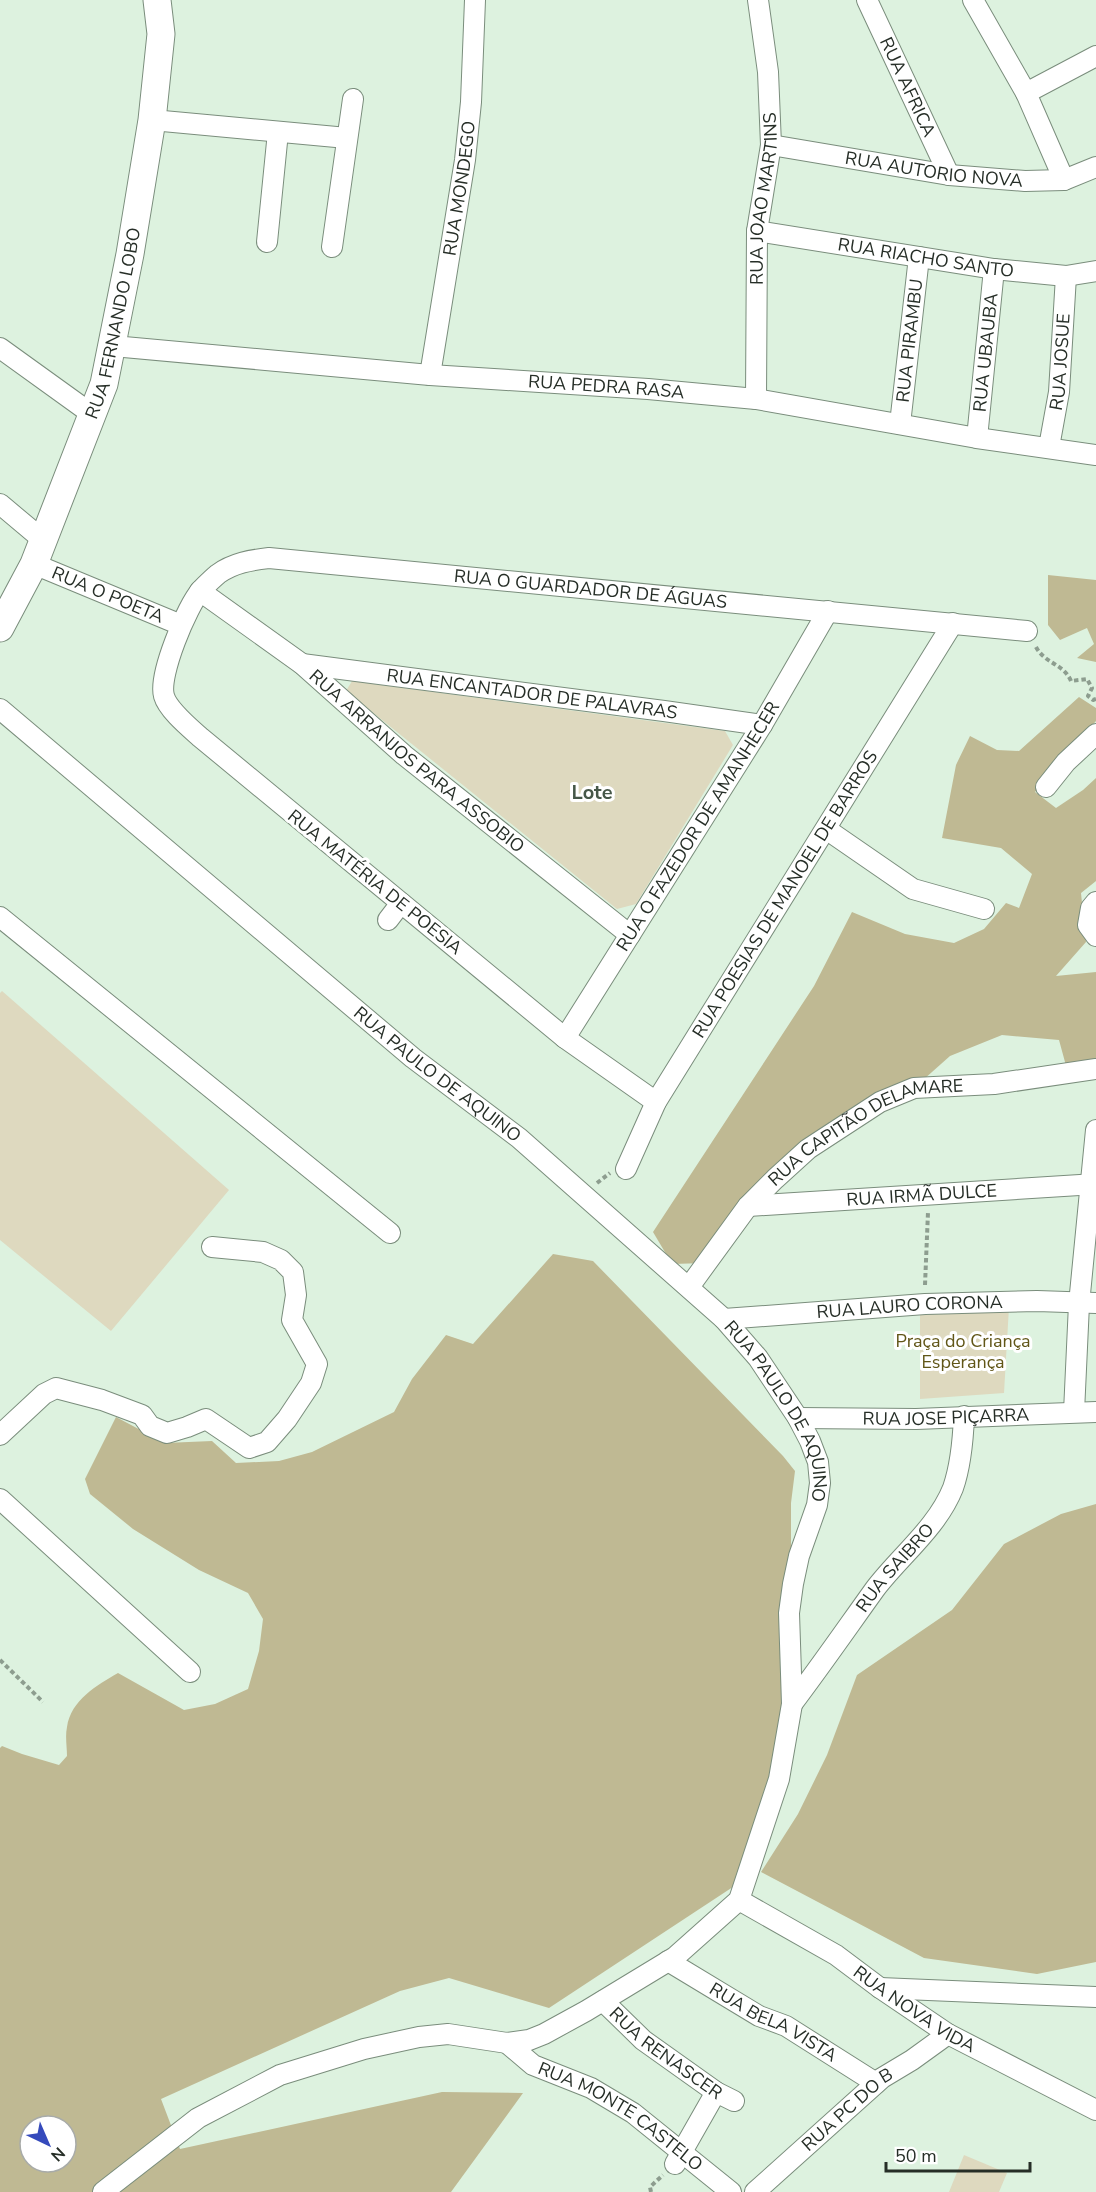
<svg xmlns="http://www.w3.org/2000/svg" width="1096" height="2192" viewBox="0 0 1096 2192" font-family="'Nunito Sans',sans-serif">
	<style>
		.green { fill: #ded9bf }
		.forest { fill: #bfb993; fill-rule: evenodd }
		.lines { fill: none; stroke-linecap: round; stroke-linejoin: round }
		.minor-casing { stroke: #7a8d7c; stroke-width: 22 }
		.secondary-casing { stroke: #7a8d7c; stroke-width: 29 }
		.path { stroke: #8d9d8f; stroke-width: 4; stroke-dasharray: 4.5 3; stroke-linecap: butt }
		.minor { stroke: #fff; stroke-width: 20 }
		.secondary { stroke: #fff; stroke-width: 27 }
		.labels { text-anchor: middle; stroke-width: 6; stroke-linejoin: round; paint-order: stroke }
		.street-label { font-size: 18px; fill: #262e27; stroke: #fff }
		.park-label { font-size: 18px; fill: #615617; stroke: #fff }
		.neighbourhood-label { font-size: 20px; font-weight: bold; fill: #465748; stroke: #fff }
	</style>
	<rect width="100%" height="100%" fill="#ddf2df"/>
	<!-- green -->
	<g class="green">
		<polygon points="352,681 725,731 733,745 636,904 617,909 346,691"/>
		<polygon points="2,991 229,1190 111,1331 0,1240 0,993"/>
		<polygon points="1009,1307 1004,1393 920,1399 920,1309"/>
		<polygon points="964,2155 1007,2173 999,2192 949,2192"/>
	</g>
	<!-- forest -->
	<g class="forest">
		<polygon points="1048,575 1096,580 1096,662 1077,658 1094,644 1087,628 1060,640 1048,625"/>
		<polygon points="1079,697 1096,708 1096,721 1035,792 1056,808 1083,790 1096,778 1096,881 1081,893 1086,942 1056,976 1096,972 1096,1059 1068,1073 1059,1040 1002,1035 950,1056 914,1088 808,1149 706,1263 672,1264 653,1232 814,986 852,912 905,934 954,943 984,929 1006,903 1019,908 1032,874 1001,848 942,838 956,765 970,736 997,750 1019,751"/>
		<path d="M553,1254l40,7 190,195 12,15 -4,32v177l-12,99 -34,100 -196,129 -100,-30 -49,13 -239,108 19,50 262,-57 81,1 -72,99h-451v-444l2,-2 20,8 37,11 8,-9c0,-9 -2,-20 0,-29 4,-27 30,-42 51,-54l66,37 31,-6 33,-15 11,-38 4,-32 -15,-26 -49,-23 -66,-41 -43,-35 -5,-15 31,-62 49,26 47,-2 24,22 43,-2 33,-9 82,-40 18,-33 34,-44 27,9zM30,2126h36v36h-36z"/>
		<polygon points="1096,1504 1096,1962 1037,1974 924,1958 761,1872 798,1814 827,1755 857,1675 952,1610 1004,1544 1061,1514"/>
	</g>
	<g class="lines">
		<defs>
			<g id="minor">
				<path id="s1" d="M867,0l82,175"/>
				<polyline points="973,0 1026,93 1064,180"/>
				<polyline points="1026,93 1096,56"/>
				<polyline points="152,120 347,138"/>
				<path id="s2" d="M771,145l178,30 76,6 39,-1 32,-13"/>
				<path id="s3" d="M757,231l237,38 72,7 30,-5"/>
				<polyline points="267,242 278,132"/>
				<polyline points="332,247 353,99"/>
				<path id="s4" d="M113,346l317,29 218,14 108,10 221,39 119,17"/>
				<polyline points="0,348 93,415"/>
				<path id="s5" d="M430,375l35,-215 6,-58 4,-102"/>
				<path id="s6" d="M756,399l1,-168 14,-86 -3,-73 -10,-72"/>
				<path id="s7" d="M900,424l19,-167"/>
				<path id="s8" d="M977,438l17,-169"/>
				<path id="s9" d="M1049,447l10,-55 7,-116"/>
				<polyline points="0,504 43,540"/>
				<path id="s10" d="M34,564l147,61"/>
				<path id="s11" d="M200,591l102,73 102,91 226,180"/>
				<path id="s12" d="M302,664l362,47 98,14"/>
				<path id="s13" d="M0,709l413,349 106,80 205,181 34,39 40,60 12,23 8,21 2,21 -3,22 -18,51 -6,28 -4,29 3,91 -13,75 -40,121 -64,57 -89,54 -42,23 -15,6 -22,3 -59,-9 -29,3 -55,12 -84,26 -82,43 -95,74"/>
				<polyline points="1046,787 1066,762 1096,734"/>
				<polyline points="826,829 913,889 984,909"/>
				<polyline points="1096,902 1091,908 1088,925 1096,936"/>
				<polyline points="0,917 390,1233"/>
				<polyline points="388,920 401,903"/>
				<path id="s14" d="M565,1038l197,-313 66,-114"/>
				<path id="s15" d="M656,1102l-91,-64 -365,-301c-10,-9 -32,-27 -36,-41 -6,-21 23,-89 37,-106 5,-5 11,-11 17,-16 15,-11 33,-14 51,-16l758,73"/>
				<path id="s16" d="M626,1169l30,-67 297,-479"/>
				<path id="s17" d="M748,1206l348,-22"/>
				<path id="s18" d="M689,1287l59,-81 27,-27 33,-30 72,-47 34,-14 80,-4 102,-15"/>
				<path id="s19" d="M724,1319l201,-15 112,-3 59,2"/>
				<polyline points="1074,1412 1079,1304 1096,1130"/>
				<path id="s20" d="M798,1418l118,1 180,-7"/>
				<polyline points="0,1435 44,1394 56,1388 102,1400 142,1415 150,1426 167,1433 187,1427 206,1419 249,1448 267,1442 287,1419 311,1383 317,1364 292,1320 296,1295 293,1272 281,1260 263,1252 212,1247"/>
				<polyline points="0,1499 190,1672"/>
				<path id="s21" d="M792,1704c28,-37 55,-76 83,-115 25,-33 62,-61 78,-101 8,-23 10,-47 11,-72"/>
				<path id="s22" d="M739,1900l97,55 44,33 68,46 148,76"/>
				<path id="s23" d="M668,1961l91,55 27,10 90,57"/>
				<polyline points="880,1988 1096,1997"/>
				<path id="s24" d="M603,2001l40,39 73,52 18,9"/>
				<path id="s25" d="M507,2043l26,22 58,23 42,25 98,79"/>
				<polyline points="675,2164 716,2092"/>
				<path id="s26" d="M755,2192l127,-114 30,-18 36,-26"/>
			</g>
			<g id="secondary">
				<path id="s27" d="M0,628l34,-64 70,-180 26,-130 22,-134 9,-86 -4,-34"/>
			</g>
		</defs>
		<!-- minor casing -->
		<use href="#minor" class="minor-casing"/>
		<!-- secondary casing -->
		<use href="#secondary" class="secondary-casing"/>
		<!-- path -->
		<g class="path">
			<path d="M1036,647c9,17 27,16 35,34l16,-2 5,9 -4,8 5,4 3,-1"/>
			<polyline points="597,1183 610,1173"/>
			<polyline points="925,1285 928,1212"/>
			<polyline points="0,1660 43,1702"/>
			<polyline points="651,2192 650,2187 663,2175"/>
		</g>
		<!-- minor -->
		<use href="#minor" class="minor"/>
		<!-- secondary -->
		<use href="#secondary" class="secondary"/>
	</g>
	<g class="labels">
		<!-- street labels -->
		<g class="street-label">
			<text dy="6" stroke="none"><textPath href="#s1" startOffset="96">RUA AFRICA</textPath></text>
			<text dy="6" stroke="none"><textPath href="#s2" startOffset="165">RUA AUTORIO NOVA</textPath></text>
			<text dy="6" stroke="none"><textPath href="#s5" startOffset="189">RUA MONDEGO</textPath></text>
			<text dy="6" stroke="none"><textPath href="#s6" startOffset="201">RUA JOAO MARTINS</textPath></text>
			<text dy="6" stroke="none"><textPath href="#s3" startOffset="171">RUA RIACHO SANTO</textPath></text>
			<text dy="6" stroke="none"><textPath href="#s27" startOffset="327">RUA FERNANDO LOBO</textPath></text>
			<text dy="6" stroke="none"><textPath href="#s7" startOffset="84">RUA PIRAMBU</textPath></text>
			<text dy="6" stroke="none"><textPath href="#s8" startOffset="86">RUA UBAUBA</textPath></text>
			<text dy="6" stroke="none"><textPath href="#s9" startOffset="86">RUA JOSUE</textPath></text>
			<text dy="6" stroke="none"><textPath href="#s4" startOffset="495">RUA PEDRA RASA</textPath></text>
			<text dy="6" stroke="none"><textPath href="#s15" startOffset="1154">RUA O GUARDADOR DE ÁGUAS</textPath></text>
			<text dy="6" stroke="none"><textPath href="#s10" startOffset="80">RUA O POETA</textPath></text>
			<text dy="6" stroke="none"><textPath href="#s12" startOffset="232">RUA ENCANTADOR DE PALAVRAS</textPath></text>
			<text dy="6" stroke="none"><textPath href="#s11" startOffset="276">RUA ARRANJOS PARA ASSOBIO</textPath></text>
			<text dy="6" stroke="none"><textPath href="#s14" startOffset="250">RUA O FAZEDOR DE AMANHECER</textPath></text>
			<text transform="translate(375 882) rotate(39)" y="6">RUA MATÉRIA DE POESIA</text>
			<text dy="6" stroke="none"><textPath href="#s16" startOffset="318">RUA POESIAS DE MANOEL DE BARROS</textPath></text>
			<text dy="6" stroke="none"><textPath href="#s13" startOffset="570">RUA PAULO DE AQUINO</textPath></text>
			<text dy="6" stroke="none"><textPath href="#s18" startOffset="244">RUA CAPITÃO DELAMARE</textPath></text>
			<text dy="6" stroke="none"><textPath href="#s17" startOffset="174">RUA IRMÃ DULCE</textPath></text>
			<text dy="6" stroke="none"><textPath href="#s19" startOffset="186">RUA LAURO CORONA</textPath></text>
			<text dy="6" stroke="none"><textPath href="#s13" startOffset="1056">RUA PAULO DE AQUINO</textPath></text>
			<text dy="6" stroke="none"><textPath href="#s20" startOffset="148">RUA JOSE PIÇARRA</textPath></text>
			<text dy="6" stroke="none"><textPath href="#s21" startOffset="171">RUA SAIBRO</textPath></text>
			<text dy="6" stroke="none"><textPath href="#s22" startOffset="207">RUA NOVA VIDA</textPath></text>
			<text dy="6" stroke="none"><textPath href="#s23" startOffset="122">RUA BELA VISTA</textPath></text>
			<text dy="6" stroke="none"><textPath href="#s24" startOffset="82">RUA RENASCER</textPath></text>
			<text dy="6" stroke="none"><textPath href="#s26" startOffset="124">RUA PC DO B</textPath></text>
			<text dy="6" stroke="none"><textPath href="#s25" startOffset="136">RUA MONTE CASTELO</textPath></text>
		</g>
		<!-- park labels -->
		<g class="park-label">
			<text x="963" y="1347">Praça do Criança<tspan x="963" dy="21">Esperança</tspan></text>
		</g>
		<!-- neighbourhood labels -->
		<g class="neighbourhood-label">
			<text x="592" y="799">Lote</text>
		</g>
	</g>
	<!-- north arrow -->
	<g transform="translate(48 2144) rotate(136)"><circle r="28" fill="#ffffff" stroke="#a8aba9" stroke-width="1.5"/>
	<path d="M0-4.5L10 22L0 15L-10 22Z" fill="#354abc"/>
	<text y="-9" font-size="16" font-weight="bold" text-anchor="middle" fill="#262e27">N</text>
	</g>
	<!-- scale -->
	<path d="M886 2162v9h144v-9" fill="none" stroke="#262e27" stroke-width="3"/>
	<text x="895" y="2162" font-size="18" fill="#262e27" stroke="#ffffff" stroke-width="4.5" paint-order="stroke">50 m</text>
</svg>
